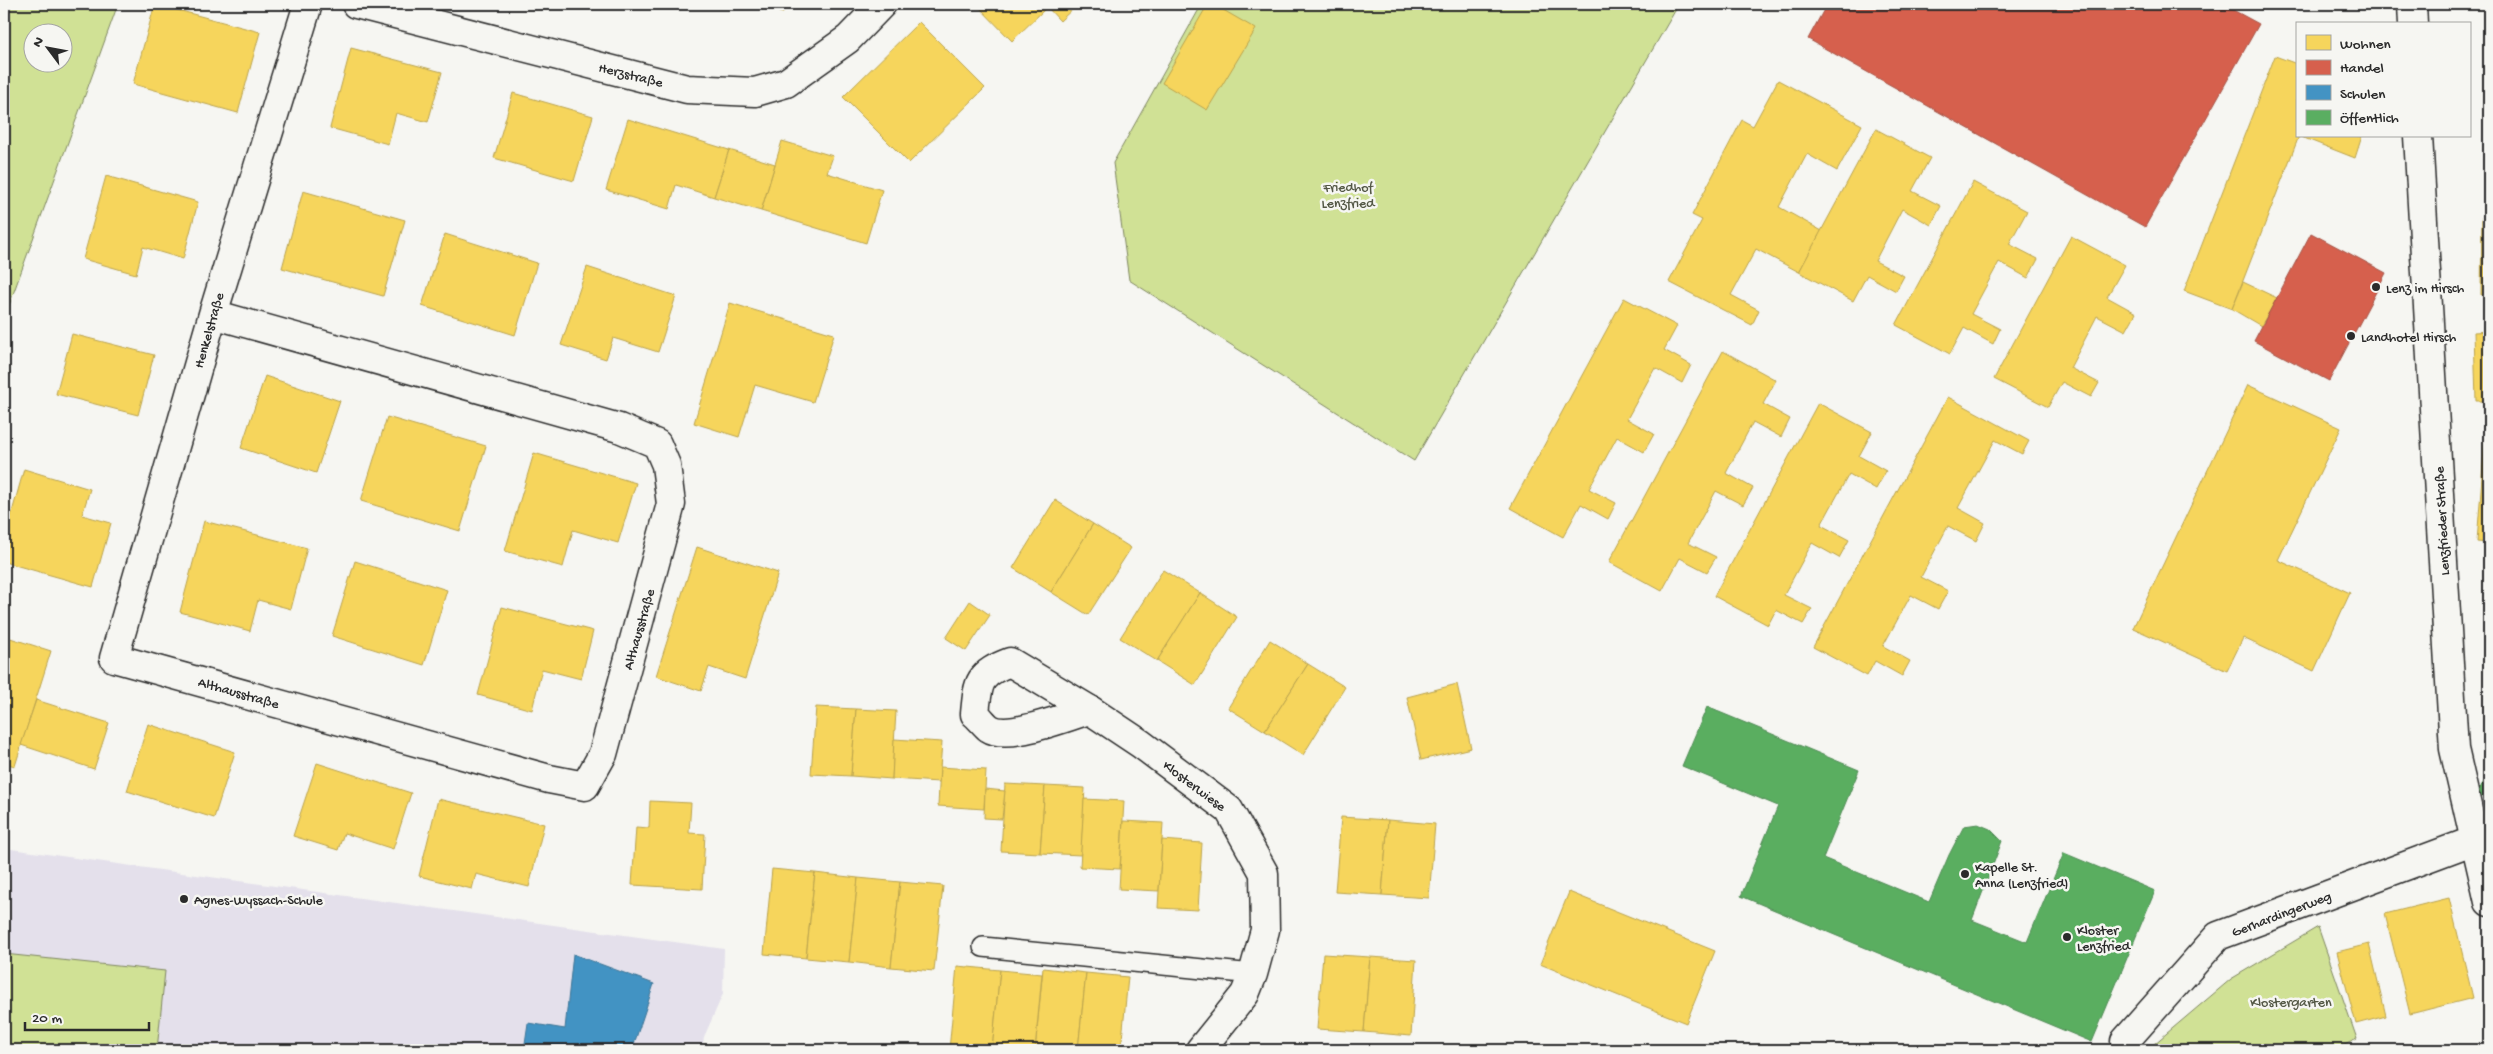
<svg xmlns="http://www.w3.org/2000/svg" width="2493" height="1054" viewBox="0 0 2493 1054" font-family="'Gochi Hand',sans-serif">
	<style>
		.built { fill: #e4e0eb }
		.green { fill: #d0e195; stroke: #7e8660; fill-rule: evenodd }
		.homes { fill: #f6d55c; stroke: #b9a24d }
		.shops { fill: #d6604d; stroke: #a35043 }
		.schools { fill: #4393c3; stroke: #3c7495 }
		.public { fill: #5aae61; stroke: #4c8751 }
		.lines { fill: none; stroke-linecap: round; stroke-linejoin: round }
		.service-casing { stroke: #2b2b2b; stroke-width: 22 }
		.minor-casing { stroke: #2b2b2b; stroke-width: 31 }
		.tertiary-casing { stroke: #2b2b2b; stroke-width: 31 }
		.service { stroke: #f6f6f2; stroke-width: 19 }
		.minor { stroke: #f6f6f2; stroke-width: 28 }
		.tertiary { stroke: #f6f6f2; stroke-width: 28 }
		.poi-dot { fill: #2b2b2b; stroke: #f6f6f2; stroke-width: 2 }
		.labels { text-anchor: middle; stroke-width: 5; stroke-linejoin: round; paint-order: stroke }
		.street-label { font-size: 14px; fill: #2b2b2b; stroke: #f6f6f2 }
		.park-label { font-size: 14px; fill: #545846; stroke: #f6f6f2 }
		.poi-label { font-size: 14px; fill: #2b2b2b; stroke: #f6f6f2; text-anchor: start }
	</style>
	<rect width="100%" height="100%" fill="#f6f6f2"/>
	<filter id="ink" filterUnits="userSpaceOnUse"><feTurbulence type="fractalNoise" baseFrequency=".02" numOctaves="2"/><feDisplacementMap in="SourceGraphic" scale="10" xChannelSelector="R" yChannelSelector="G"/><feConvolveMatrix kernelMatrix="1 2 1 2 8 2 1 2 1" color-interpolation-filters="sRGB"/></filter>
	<g filter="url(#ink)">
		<!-- built -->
		<polygon class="built" points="4,848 724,949 723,994 704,1037 702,1050 4,1050"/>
		<!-- green -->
		<g class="green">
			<path d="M4,4h114l-114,315zM32,32h30v30h-30z"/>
			<polygon points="1202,4 1679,4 1414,461 1129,280 1113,163"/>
			<polygon points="2318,927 2357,1039 2334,1050 2147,1050 2231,979"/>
			<polygon points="4,954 165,971 157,1050 4,1050"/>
		</g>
		<!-- homes -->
		<g class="homes">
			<polygon points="155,4 260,32 238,113 133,84"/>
			<polygon points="753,4 786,4 783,13"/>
			<polygon points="976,4 1078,4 1060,21 1047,7 1012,41"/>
			<polygon points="1208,4 1213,4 1256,29 1207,110 1162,83"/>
			<polygon points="919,22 985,88 909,163 843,97"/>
			<polygon points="351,48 442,72 428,122 396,113 388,144 330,128"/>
			<polygon points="2275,56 2297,64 2297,136 2362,136 2355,158 2299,136 2232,309 2184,291"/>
			<polygon points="1778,80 1862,125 1837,171 1807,154 1779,207 1822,231 1799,272 1756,249 1731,295 1759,310 1752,325 1669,282 1702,220 1692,215 1742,120 1753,126"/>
			<polygon points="513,93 593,116 574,181 494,158"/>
			<polygon points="628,119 729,150 714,197 676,185 669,209 606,190"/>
			<polygon points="1876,129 1930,158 1912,191 1941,206 1931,225 1902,209 1875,261 1904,276 1896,291 1867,275 1853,301 1799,272"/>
			<polygon points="782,141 833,156 827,173 882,190 866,243 761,211"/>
			<polygon points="729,150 775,164 761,211 714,197"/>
			<polygon points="106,176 198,202 183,259 143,247 136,274 83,259"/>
			<polygon points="1973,182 2027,211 2009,244 2038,259 2028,278 1999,262 1971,314 2000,329 1993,344 1964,328 1950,354 1896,325"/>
			<polygon points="303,191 405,220 383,296 282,268"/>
			<polygon points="2482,217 2489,217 2489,295 2481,295"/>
			<polygon points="445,234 537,263 515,335 422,306"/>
			<polygon points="2071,236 2125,265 2107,297 2136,313 2126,331 2097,316 2070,368 2099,383 2091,397 2062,382 2048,407 1994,379"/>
			<polygon points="587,267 676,296 658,352 613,338 606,359 561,345"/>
			<polygon points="2243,282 2277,298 2261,326 2232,309"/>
			<polygon points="1624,298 1677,326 1664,350 1691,365 1682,383 1655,368 1627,419 1654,434 1644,452 1617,437 1589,489 1616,503 1608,519 1581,504 1563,537 1510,508"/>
			<polygon points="730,303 834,334 813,402 755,385 739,437 694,423"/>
			<polygon points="2489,331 2489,401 2476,401 2474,332"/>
			<polygon points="72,334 154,355 138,415 56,394"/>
			<polygon points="1723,351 1776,380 1763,404 1790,419 1781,437 1753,422 1726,473 1753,488 1743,505 1716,491 1688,543 1716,557 1707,572 1680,558 1662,591 1609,562"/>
			<polygon points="265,376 340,401 316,473 241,448"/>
			<polygon points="2248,385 2341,428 2278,560 2350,593 2314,671 2243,638 2227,671 2133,628"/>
			<polygon points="1948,397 2029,441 2022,454 1995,440 1958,508 1985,523 1976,541 1948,526 1921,577 1948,591 1938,609 1911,595 1883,646 1910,661 1902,676 1875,661 1867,676 1813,647"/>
			<polygon points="1818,403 1872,432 1859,456 1886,471 1876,489 1849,474 1821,525 1849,540 1839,558 1812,543 1784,595 1812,609 1803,624 1776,610 1768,625 1714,596"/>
			<polygon points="387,417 486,446 460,531 361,501"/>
			<polygon points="2486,424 2489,424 2489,543 2477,542"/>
			<polygon points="534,453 636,483 618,543 573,530 563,567 505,551"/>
			<polygon points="24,469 90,489 82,515 111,523 93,587 4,562 4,541"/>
			<polygon points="1055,500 1093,524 1051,592 1013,568"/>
			<polygon points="204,521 307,548 291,609 258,600 250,631 180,612"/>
			<polygon points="1093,524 1131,548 1088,615 1051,592"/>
			<polygon points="697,547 778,573 745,679 709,667 701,691 656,676"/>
			<polygon points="355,561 447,590 424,665 332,636"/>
			<polygon points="1163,570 1200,593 1157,661 1120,638"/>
			<polygon points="1200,593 1237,617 1195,685 1157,661"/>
			<polygon points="970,601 990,615 966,651 946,638"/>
			<polygon points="502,607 593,631 581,679 542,669 532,710 478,695"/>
			<polygon points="4,636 51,651 15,766 4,763"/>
			<polygon points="1270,640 1308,664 1265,731 1228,708"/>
			<polygon points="1308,664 1345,687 1303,755 1265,731"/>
			<polygon points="1457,684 1471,748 1421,760 1407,697"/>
			<polygon points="36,700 109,723 94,769 21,745"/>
			<polygon points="816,707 856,709 851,776 811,774"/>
			<polygon points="856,709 896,711 892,779 851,776"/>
			<polygon points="148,724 235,752 214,818 127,791"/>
			<polygon points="894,739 942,742 939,782 892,779"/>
			<polygon points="317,763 411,793 393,849 344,833 338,850 293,836"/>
			<polygon points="940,767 986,770 984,809 938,806"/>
			<polygon points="1005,784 1045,786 1040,853 1001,851"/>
			<polygon points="1045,786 1085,788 1081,855 1040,853"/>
			<polygon points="985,789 1005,791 1002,819 984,818"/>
			<polygon points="438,799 544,824 529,887 476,874 472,889 419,876"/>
			<polygon points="1084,799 1124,801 1120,869 1080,867"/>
			<polygon points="650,801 691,803 689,833 705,834 702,889 632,885 636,827 649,828"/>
			<polygon points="1341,817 1388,820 1382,895 1335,892"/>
			<polygon points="1388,820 1435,824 1429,898 1382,895"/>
			<polygon points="1123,821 1163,823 1159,891 1119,889"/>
			<polygon points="1162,840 1202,843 1198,910 1158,908"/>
			<polygon points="772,869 815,873 806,958 764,954"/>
			<polygon points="815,873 858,878 849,962 806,958"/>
			<polygon points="858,878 900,882 891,967 849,962"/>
			<polygon points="900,882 943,886 934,971 891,967"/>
			<polygon points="1569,892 1715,951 1686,1023 1540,964"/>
			<polygon points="2449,898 2473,998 2410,1014 2385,914"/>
			<polygon points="2369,944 2386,1016 2356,1024 2337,952"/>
			<polygon points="1323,954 1370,957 1364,1032 1317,1029"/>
			<polygon points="1370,957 1416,960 1411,1036 1364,1032"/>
			<polygon points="957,966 1000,970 992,1050 949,1050"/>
			<polygon points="1043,968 1086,973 1078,1050 1035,1050"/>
			<polygon points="1000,970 1042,974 1035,1050 992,1050"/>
			<polygon points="1086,973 1128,977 1121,1050 1078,1050"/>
		</g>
		<!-- shops -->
		<g class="shops">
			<polygon points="1827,4 2222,4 2259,24 2145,227 1808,39"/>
			<polygon points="2311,233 2386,273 2329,381 2254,341"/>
		</g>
		<!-- schools -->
		<polygon class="schools" points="573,954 654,984 632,1050 524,1050 528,1023 565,1029"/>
		<!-- public -->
		<g class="public">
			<polygon points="1707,707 1859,770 1823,858 1929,902 1949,855 1964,826 1978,824 1990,829 2002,841 1972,920 2027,942 2064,853 2155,891 2092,1042 1741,896 1778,806 1682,766"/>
			<polygon points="2489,773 2489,801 2476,793"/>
		</g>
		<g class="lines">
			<defs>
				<polyline id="service" points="983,947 1253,974"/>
				<g id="minor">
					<polyline points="356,4 687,89 755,92 786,83 848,39 882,4"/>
					<polyline points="213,314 619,428 657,444 666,465 671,504 603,754 585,786 549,779 114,658 213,314 308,4"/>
					<path d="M1010,662l80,48c-23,6 -82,31 -101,18 -5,-4 -9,-10 -14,-14 3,-32 3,-40 35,-52z"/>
					<polyline points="1090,710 1141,744 1229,810 1264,873 1265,930 1253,974 1245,994 1200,1050"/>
					<polyline points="2125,1041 2218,936 2475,840"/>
				</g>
				<g id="tertiary">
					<polyline points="2412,4 2413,24"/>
					<polyline points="2418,136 2454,749 2489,902"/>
				</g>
			</defs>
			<!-- service casing -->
			<use href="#service" class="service-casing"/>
			<!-- minor casing -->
			<use href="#minor" class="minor-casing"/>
			<!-- tertiary casing -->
			<use href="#tertiary" class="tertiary-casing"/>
			<!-- service -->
			<use href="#service" class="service"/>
			<!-- minor -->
			<use href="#minor" class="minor"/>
			<!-- tertiary -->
			<use href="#tertiary" class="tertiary"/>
		</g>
	</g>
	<!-- markers -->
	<g class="poi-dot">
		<circle cx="2376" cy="287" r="5"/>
		<circle cx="2351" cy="336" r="5"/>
		<circle cx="1965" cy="874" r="5"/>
		<circle cx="184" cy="899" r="5"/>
		<circle cx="2067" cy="937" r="5"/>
	</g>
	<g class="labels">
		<!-- street labels -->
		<g class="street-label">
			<text transform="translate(631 74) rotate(14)" y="5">Herzstraße</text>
			<text transform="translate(208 330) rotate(-74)" y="5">Henkelstraße</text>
			<text transform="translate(2441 521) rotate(-93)" y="5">Lenzfrieder Straße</text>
			<text transform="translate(638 629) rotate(-74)" y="5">Althausstraße</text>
			<text transform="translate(239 692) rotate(16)" y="5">Althausstraße</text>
			<text transform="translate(1195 785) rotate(37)" y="5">Klosterwiese</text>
			<text transform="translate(2281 913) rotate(-21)" y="5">Gerhardingerweg</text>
		</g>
		<!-- park labels -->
		<g class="park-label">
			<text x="1348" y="191">Friedhof<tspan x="1348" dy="16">Lenzfried</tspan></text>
			<text x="2291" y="1006">Klostergarten</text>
		</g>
		<!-- poi labels -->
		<g class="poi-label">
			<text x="2386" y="292">Lenz im Hirsch</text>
			<text x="2361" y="341">Landhotel Hirsch</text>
			<text x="1975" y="871">Kapelle St.<tspan x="1975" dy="16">Anna (Lenzfried)</tspan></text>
			<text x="194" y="904">Agnes-Wyssach-Schule</text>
			<text x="2077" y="934">Kloster<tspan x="2077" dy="16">Lenzfried</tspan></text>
		</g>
	</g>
	<!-- margin -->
	<rect width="2493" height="1054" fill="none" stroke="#f6f6f2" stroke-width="20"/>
	<rect x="10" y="10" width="2473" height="1034" fill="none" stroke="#2b2b2b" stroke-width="2" filter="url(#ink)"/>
	<!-- legend -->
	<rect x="2296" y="22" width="175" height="115" fill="#f6f6f2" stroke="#a5a5a2"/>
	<rect x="2306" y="35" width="25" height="15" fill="#f6d55c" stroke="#a5a5a2"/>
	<text x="2340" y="48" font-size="15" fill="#2b2b2b">Wohnen</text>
	<rect x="2306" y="60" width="25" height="15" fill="#d6604d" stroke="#a5a5a2"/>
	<text x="2340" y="72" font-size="15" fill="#2b2b2b">Handel</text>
	<rect x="2306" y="85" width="25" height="15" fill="#4393c3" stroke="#a5a5a2"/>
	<text x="2340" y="98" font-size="15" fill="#2b2b2b">Schulen</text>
	<rect x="2306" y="110" width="25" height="15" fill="#5aae61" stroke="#a5a5a2"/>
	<text x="2340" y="122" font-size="15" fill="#2b2b2b">Öffentlich</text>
	<!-- north arrow -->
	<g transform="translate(48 48) rotate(302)"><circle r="24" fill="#f6f6f2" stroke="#a5a5a2"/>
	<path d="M0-4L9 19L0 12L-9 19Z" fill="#2b2b2b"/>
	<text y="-8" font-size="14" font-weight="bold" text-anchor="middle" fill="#2b2b2b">N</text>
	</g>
	<!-- scale -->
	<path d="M25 1022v8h124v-8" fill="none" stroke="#2b2b2b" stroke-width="2.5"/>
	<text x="32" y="1022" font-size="15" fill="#2b2b2b" stroke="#f6f6f2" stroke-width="4" paint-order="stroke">20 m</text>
</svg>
